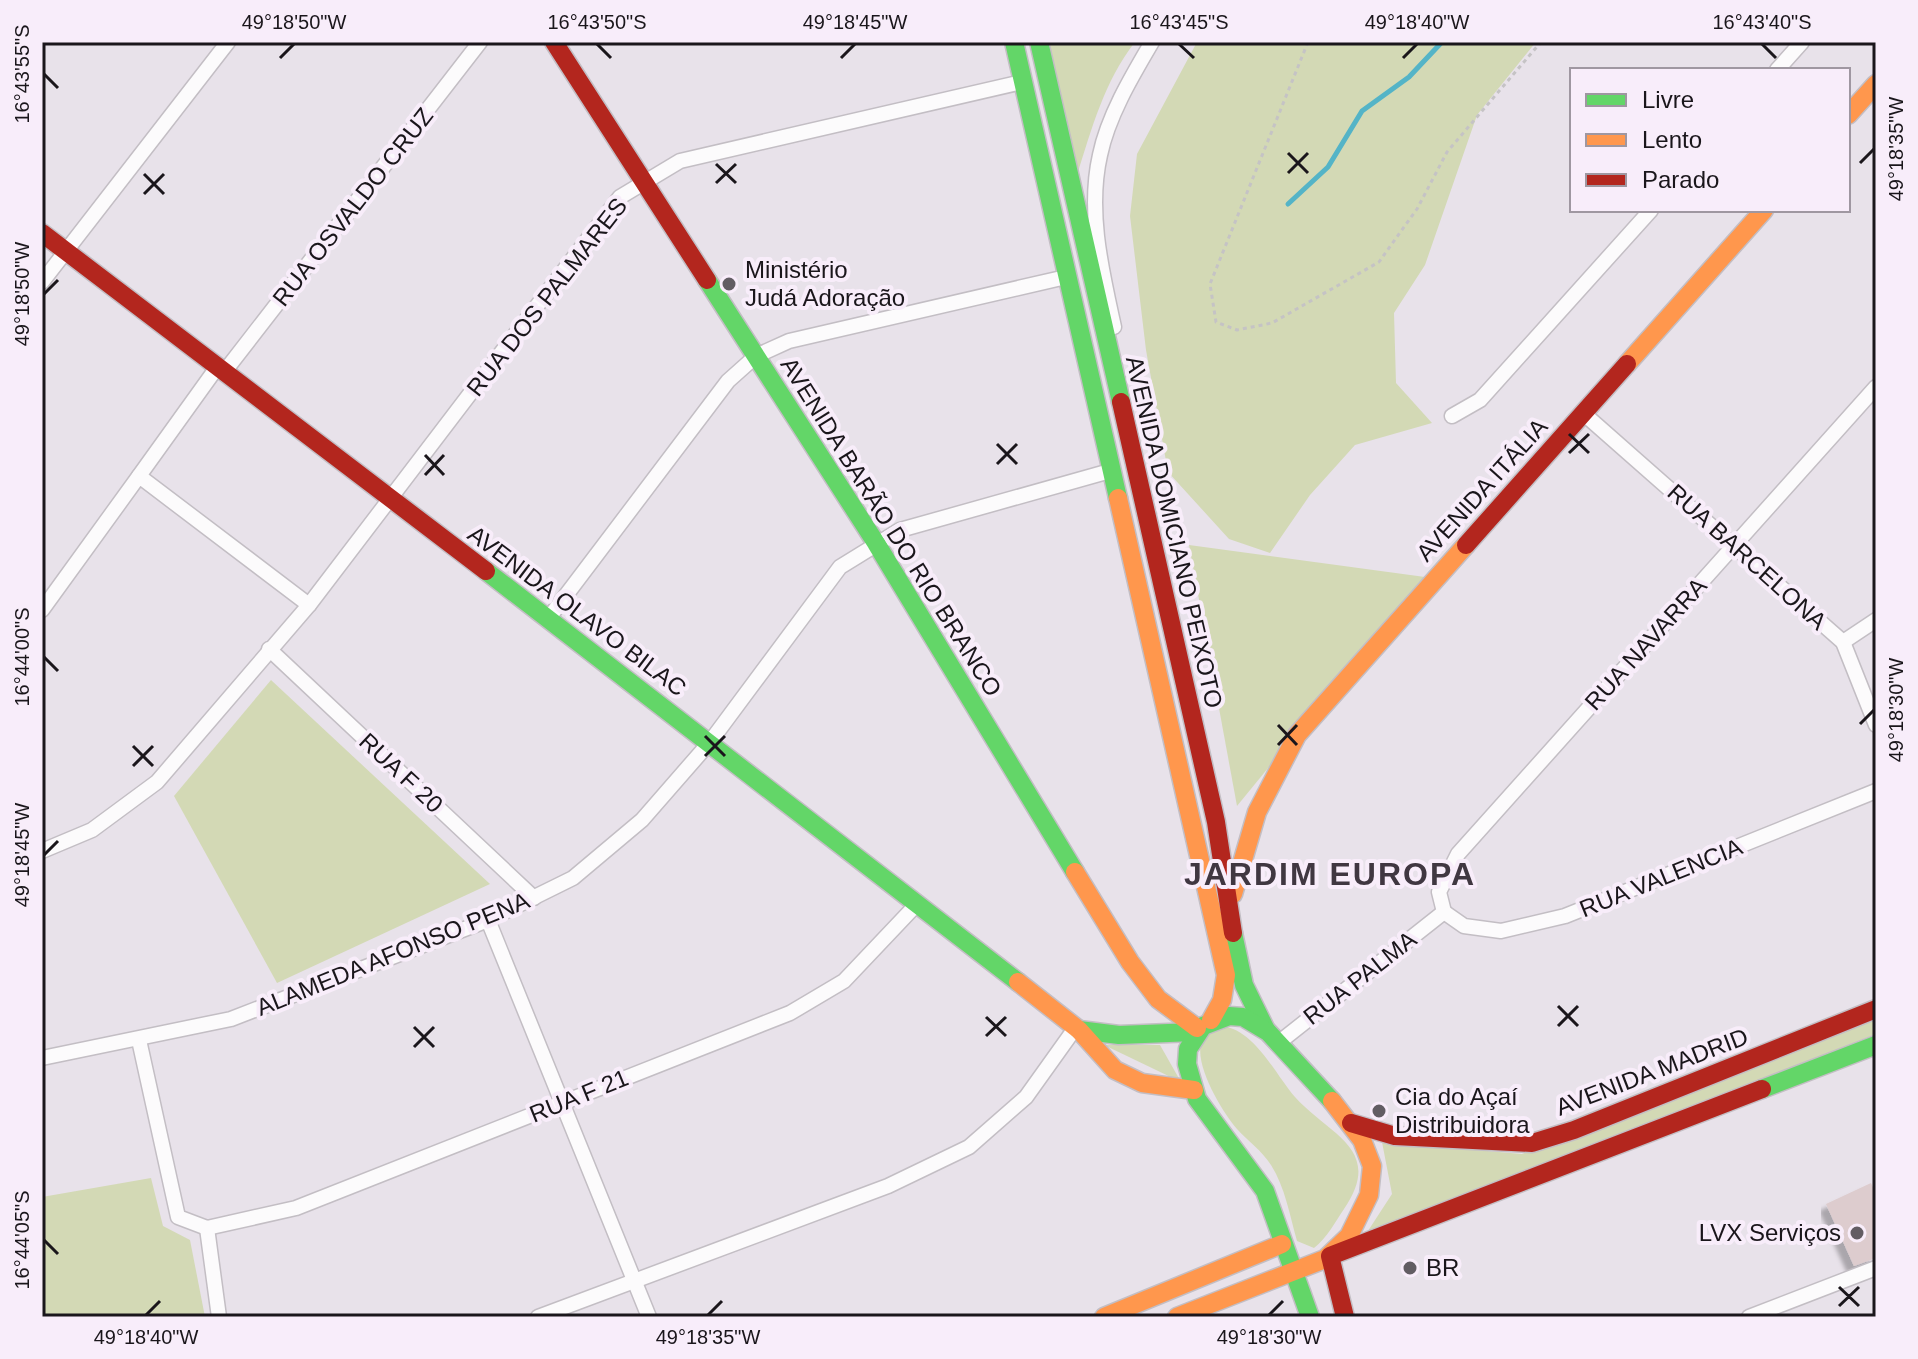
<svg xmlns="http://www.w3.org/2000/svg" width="1918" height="1359" viewBox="0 0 1918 1359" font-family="Arial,sans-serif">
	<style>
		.green { fill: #d3d9b5 }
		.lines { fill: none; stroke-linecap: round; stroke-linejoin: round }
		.stream { stroke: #54b4c7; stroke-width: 5 }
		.building { fill: #ddccce; filter: url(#shadow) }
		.street-casing { stroke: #c3bec4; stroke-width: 17 }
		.fast-casing { stroke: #c3bec4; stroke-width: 21 }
		.slow-casing { stroke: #c3bec4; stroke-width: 21 }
		.jam-casing { stroke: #c3bec4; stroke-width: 21 }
		.path { stroke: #c5c3c5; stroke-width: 3; stroke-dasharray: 4 4; stroke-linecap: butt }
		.street { stroke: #fcfbfc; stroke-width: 14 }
		.fast { stroke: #63d668; stroke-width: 18 }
		.slow { stroke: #ff974d; stroke-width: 18 }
		.jam { stroke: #b3261e; stroke-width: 18 }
		.ticks { fill: none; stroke: #1a161b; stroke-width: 3 }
		.poi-dot { fill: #625d63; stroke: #f8edfa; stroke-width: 3 }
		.labels { text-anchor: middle; stroke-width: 8; stroke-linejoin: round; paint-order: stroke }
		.street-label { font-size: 24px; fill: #1a161b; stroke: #f8edfa }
		.poi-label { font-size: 24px; fill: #1a161b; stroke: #f8edfa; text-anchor: start }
		.district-label { font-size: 32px; font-weight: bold; letter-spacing: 2px; fill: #403741; stroke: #f8edfa }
		.neatline { fill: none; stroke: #1a161b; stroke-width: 3 }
		.ticks-label { font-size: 20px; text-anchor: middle; fill: #1a161b }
	</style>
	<defs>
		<filter id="shadow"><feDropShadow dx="-7" dy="7" stdDeviation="2" flood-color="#0004"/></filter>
	</defs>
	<rect width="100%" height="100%" fill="#e8e2ea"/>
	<!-- green -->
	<g class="green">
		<path d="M1044,42h91c-31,40 -43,86 -58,133z"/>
		<polygon points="1197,42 1536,42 1477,115 1425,265 1394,313 1396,383 1432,423 1355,445 1310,495 1270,553 1229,539 1168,472 1146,350 1130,216 1137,154"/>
		<polygon points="1189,545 1425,577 1237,806"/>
		<polygon points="271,680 490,884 277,983 174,796"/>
		<polygon points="1876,1018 1876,1034 1364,1237 1392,1194 1382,1142 1522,1154"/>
		<path d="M1222,1026c33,4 53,48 73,71 34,38 90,52 49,112 -9,13 -17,29 -30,39l-17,-7c-7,-25 -12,-54 -26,-76 -9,-14 -23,-24 -34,-36 -14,-16 -51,-75 -31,-94 4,-4 11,-7 16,-9z"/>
		<polygon points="1104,1045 1160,1045 1181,1082"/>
		<polygon points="151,1178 163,1226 190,1240 205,1317 42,1317 42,1197"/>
	</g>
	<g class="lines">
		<!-- stream -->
		<polyline class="stream" points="1288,204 1328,167 1362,111 1409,77 1442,42"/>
	</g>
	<!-- building -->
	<polygon class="building" points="1871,1183 1876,1194 1876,1258 1854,1266 1826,1204"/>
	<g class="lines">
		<defs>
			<g id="street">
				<polyline points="1777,70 1802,42"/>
				<polyline points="42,282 228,42"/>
				<path d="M1114,327c-12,-55 -27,-115 -14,-172 8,-39 32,-79 52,-113"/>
				<polyline points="225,371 480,42"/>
				<polyline points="1583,413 1843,642 1876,725"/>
				<polyline points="1452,416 1480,400 1651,210"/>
				<polyline points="139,476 218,366"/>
				<polyline points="309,605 620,197 680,161 1022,82"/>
				<polyline points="42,610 139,476 309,605 157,782 92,830 42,851"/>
				<polyline points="548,619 728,381 756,356 789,341 1066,277"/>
				<polyline points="1843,642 1876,620"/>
				<polyline points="269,649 534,898"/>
				<polyline points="1444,912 1439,892 1458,854 1876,387"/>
				<polyline points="1444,912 1464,926 1501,931 1565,916 1876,791"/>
				<polyline points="488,920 649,1317"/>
				<polyline points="139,1040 178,1217 207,1228 296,1208 790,1013 844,981 917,904"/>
				<polyline points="1277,1044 1444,912"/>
				<polyline points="42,1058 231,1019 488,920 573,878 642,820 710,742 840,567 900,530 1110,471"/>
				<polyline points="207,1228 219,1317"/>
				<polyline points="538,1317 888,1186 969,1147 1026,1097 1076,1027"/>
				<polyline points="1749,1317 1876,1268"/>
			</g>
			<g id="fast">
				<polyline points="1014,42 1118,498"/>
				<polyline points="1039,42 1121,402"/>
				<polyline points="707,280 876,543 1075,872"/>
				<polyline points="486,571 1018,982"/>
				<polyline points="1233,933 1244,985 1266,1030"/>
				<polyline points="1079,1030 1119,1035 1194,1032"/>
				<polyline points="1762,1089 1876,1045"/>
				<polyline points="1310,1317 1265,1191 1197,1099 1187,1064 1188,1049 1203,1026 1229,1016 1243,1017 1268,1032 1332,1101"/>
			</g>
			<g id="slow">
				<polyline points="1848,115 1876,84"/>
				<polyline points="1627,364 1764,210"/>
				<polyline points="1118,498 1226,975 1222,1000 1211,1020"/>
				<polyline points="1075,872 1130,962 1158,999 1197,1028"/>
				<polyline points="1233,894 1257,812 1297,735 1466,545"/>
				<polyline points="1018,982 1079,1030 1115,1070 1142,1083 1194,1090"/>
				<polyline points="1104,1317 1282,1244"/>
				<polyline points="1177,1317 1325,1259 1349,1236 1369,1195 1372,1166 1362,1140 1332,1101"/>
			</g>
			<g id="jam">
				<polyline points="554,42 707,280"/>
				<polyline points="42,233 486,571"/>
				<polyline points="1121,402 1216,822 1233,933"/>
				<polyline points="1466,545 1627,364"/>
				<polyline points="1351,1123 1395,1136 1532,1143 1574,1130 1876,1009"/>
				<polyline points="1345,1317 1330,1256 1762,1089"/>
			</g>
		</defs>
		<!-- street casing -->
		<use href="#street" class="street-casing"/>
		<!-- fast casing -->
		<use href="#fast" class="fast-casing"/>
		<!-- slow casing -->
		<use href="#slow" class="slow-casing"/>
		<!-- jam casing -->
		<use href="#jam" class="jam-casing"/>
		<!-- path -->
		<polyline class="path" points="1308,42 1210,284 1216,322 1237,330 1272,323 1379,262 1417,209 1447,152 1541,42"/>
		<!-- street -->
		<use href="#street" class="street"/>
		<!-- fast -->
		<use href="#fast" class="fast"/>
		<!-- slow -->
		<use href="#slow" class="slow"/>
		<!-- jam -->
		<use href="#jam" class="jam"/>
	</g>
	<!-- ticks -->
	<path class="ticks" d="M597,44l14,14M1179,44l15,14M1762,44l14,14M280,58l14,-14M841,58l14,-14M1403,58l14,-14M44,74l14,14M1288,153l20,20M1860,163l14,-14M716,164l20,19M1288,173l20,-20M144,174l20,20M716,183l20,-19M144,194l20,-20M44,294l14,-14M1569,434l20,19M997,444l20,20M1569,453l20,-19M425,455l19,20M997,464l20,-20M425,475l19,-20M44,657l14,14M1860,724l14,-14M1278,725l19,20M705,736l20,20M1278,745l19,-20M133,746l20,20M705,756l20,-20M133,766l20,-20M44,855l14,-14M1558,1006l20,20M986,1017l20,19M1558,1026l20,-20M414,1027l20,20M986,1036l20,-19M414,1047l20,-20M44,1240l14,14M1839,1287l20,19M1839,1306l20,-19M146,1315l14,-14M708,1315l14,-14M1269,1315l14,-14"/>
	<!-- markers -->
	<g class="poi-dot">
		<circle cx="729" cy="284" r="8"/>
		<circle cx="1379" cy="1111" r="8"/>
		<circle cx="1857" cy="1233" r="8"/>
		<circle cx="1410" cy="1268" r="8"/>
	</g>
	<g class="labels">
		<!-- street labels -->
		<g class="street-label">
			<text transform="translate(353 207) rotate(-52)" y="8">RUA OSVALDO CRUZ</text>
			<text transform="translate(547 297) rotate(-52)" y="8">RUA DOS PALMARES</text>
			<text transform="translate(1482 490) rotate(-48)" y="8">AVENIDA ITÁLIA</text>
			<text transform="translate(891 527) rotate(58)" y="8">AVENIDA BARÃO DO RIO BRANCO</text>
			<text transform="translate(1174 532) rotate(77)" y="8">AVENIDA DOMICIANO PEIXOTO</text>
			<text transform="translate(1747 557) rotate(42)" y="8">RUA BARCELONA</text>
			<text transform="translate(577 611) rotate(37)" y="8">AVENIDA OLAVO BILAC</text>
			<text transform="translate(1646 644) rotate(-48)" y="8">RUA NAVARRA</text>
			<text transform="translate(401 773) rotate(43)" y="8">RUA F 20</text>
			<text transform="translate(1661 878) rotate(-22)" y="8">RUA VALENCIA</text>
			<text transform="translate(393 954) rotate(-22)" y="8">ALAMEDA AFONSO PENA</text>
			<text transform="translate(1360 978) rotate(-38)" y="8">RUA PALMA</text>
			<text transform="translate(1652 1072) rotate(-21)" y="8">AVENIDA MADRID</text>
			<text transform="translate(579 1096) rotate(-22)" y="8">RUA F 21</text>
		</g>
		<!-- poi labels -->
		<g class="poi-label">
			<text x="745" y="278">Ministério<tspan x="745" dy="28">Judá Adoração</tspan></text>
			<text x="1395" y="1105">Cia do Açaí<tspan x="1395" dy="28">Distribuidora</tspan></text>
			<text x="1841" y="1241" text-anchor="end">LVX Serviços</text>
			<text x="1426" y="1276">BR</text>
		</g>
		<!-- district labels -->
		<g class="district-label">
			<text x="1330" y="885">JARDIM EUROPA</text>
		</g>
	</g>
	<!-- border -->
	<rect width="1918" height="1359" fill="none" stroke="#f8edfa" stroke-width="88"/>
	<!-- legend -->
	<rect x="1570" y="68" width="280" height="144" fill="#f8edfa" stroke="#9f97a1" stroke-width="2"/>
	<rect x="1586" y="94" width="40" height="12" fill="#63d668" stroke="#9f97a1" stroke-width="2"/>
	<text x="1642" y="108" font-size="24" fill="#1a161b">Livre</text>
	<rect x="1586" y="134" width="40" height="12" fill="#ff974d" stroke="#9f97a1" stroke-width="2"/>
	<text x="1642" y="148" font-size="24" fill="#1a161b">Lento</text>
	<rect x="1586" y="174" width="40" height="12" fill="#b3261e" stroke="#9f97a1" stroke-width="2"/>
	<text x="1642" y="188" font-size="24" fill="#1a161b">Parado</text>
	<rect x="44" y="44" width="1830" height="1271" class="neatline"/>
	<g class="ticks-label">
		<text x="294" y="29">49°18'50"W</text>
		<text x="597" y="29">16°43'50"S</text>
		<text x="855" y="29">49°18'45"W</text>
		<text x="1179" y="29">16°43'45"S</text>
		<text x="1417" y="29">49°18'40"W</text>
		<text x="1762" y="29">16°43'40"S</text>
		<text transform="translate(22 74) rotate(-90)" y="7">16°43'55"S</text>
		<text transform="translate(1896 149) rotate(-90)" y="7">49°18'35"W</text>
		<text transform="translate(22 294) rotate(-90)" y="7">49°18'50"W</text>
		<text transform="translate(22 657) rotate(-90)" y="7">16°44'00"S</text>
		<text transform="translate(1896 710) rotate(-90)" y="7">49°18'30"W</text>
		<text transform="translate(22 855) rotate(-90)" y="7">49°18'45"W</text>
		<text transform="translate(22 1240) rotate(-90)" y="7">16°44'05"S</text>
		<text x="146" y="1344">49°18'40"W</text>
		<text x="708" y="1344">49°18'35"W</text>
		<text x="1269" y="1344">49°18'30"W</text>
	</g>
</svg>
